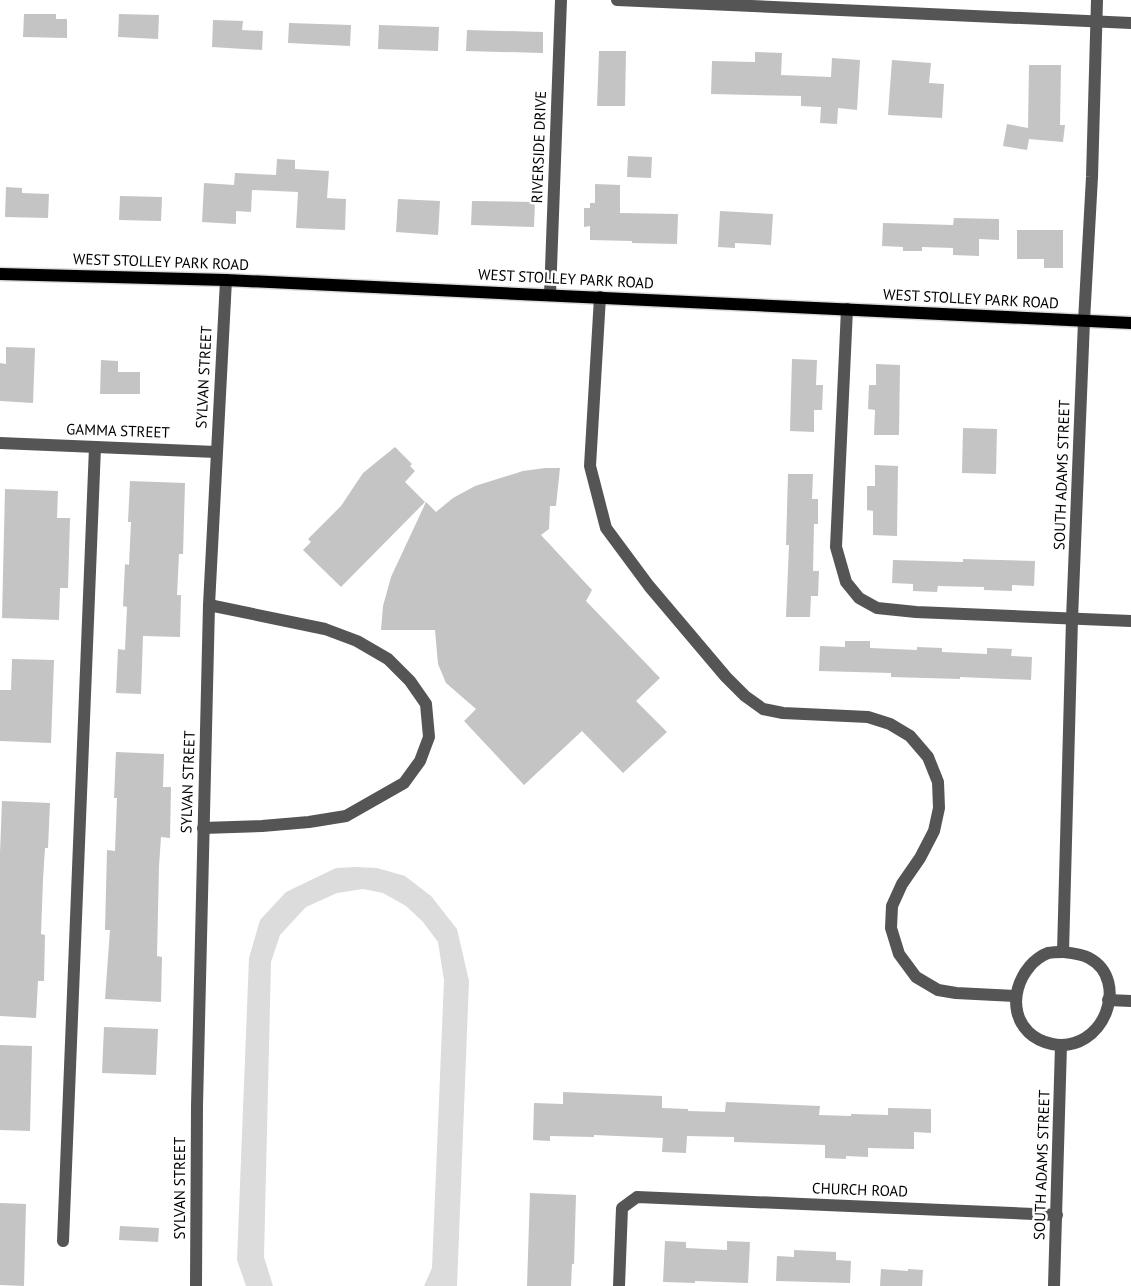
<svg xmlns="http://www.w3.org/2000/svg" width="1131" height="1286" viewBox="0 0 1131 1286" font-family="'PT Sans',sans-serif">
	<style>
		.green { fill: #dcdcdc }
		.building { fill: #c4c4c4 }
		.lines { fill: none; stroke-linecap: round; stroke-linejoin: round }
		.major-casing { stroke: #dbdbdb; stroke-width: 15 }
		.minor { stroke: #555; stroke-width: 12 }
		.major { stroke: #000; stroke-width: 12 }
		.labels { text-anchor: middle; stroke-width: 5; stroke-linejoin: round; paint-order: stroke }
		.street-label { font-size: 15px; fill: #000; stroke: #fff }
	</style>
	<rect width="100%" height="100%" fill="#fff"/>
	<!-- green -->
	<polygon class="green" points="356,867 377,868 405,876 431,896 457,929 469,981 457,1286 424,1286 432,1268 444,980 438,942 423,922 406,906 383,893 363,889 337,893 306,907 280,935 271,962 264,1257 273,1286 246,1286 237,1260 249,958 260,920 286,892 336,868"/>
	<!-- building -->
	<g class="building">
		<polygon points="24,14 56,14 56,19 67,19 67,38 23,37"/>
		<polygon points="119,14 159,15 158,39 118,37"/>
		<polygon points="213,20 243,21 242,30 263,31 262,50 212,47"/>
		<polygon points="289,23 351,25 350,46 288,43"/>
		<polygon points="379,25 439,27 438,51 378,49"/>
		<polygon points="467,30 543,32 543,53 466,51"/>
		<polygon points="599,51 626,51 625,106 597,106"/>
		<polygon points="755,52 782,53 781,75 831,77 832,58 860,60 857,110 838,108 837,124 820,123 821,107 801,106 801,96 711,94 712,61 755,62"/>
		<polygon points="892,60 931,63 929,83 944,84 942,118 888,115"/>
		<polygon points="1029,65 1061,65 1060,125 1065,125 1063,142 1029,139 1027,150 1003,146 1007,124 1028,128"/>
		<polygon points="628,156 652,157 651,178 627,177"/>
		<polygon points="277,159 295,160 295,169 329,171 327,198 346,199 345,230 296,228 298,192 252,190 251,212 236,211 236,224 202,222 204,183 234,185 235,173 276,175"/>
		<polygon points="595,184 620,185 620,213 678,214 677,244 632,243 632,241 590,240 590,226 584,227 584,208 590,208 590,203 595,203"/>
		<polygon points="6,187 22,188 22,193 49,194 48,218 5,217"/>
		<polygon points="120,196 162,197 161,221 119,220"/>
		<polygon points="398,199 440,201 438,235 396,232"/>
		<polygon points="472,201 535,202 534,227 471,225"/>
		<polygon points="720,211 773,214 771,245 735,243 735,248 718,247"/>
		<polygon points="954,218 999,219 999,240 979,239 979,256 953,255 953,248 922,247 922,251 903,251 903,247 882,246 883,223 953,225"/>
		<polygon points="1017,230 1063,230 1063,268 1044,268 1044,259 1017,259"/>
		<polygon points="6,347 35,348 33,403 0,401 0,363 6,364"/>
		<polygon points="792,359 817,360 816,385 823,385 822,410 814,410 814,432 790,431"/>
		<polygon points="101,360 118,361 118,372 140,372 140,394 100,394"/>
		<polygon points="876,364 900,365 899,435 874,435 875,410 868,409 869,385 876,385"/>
		<polygon points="963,428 997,429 996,474 962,473"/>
		<polygon points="395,447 412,464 410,466 415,471 405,482 425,502 341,587 303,550 311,542 308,539 341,506 363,473"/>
		<polygon points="875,465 898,466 897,536 873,535 873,511 867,510 867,486 875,486"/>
		<polygon points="545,468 560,468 556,506 550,506 549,529 541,535 592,590 586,601 660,678 636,701 667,732 623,773 582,731 524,785 464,721 476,709 446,683 438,664 435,630 381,630 383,606 391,577 426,502 436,512 453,498 475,486 523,471"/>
		<polygon points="788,474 813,474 812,499 818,499 818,524 814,524 813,571 819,571 818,596 811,596 810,617 786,617 789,545 786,545"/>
		<polygon points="130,481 185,483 183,554 179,554 177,595 181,595 180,637 143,636 141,694 116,693 118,649 125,650 127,607 123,606 125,564 129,565 131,522 128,522"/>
		<polygon points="5,489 58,491 57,518 70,518 68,588 60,588 59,620 2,618"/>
		<polygon points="963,559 1035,561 1034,586 1012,585 1012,591 984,590 984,587 938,586 937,592 913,591 913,584 892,583 893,560 963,562"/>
		<polygon points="845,641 870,641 870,648 917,650 917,647 942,648 942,652 987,654 987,648 1012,649 1011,656 1032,657 1031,680 960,677 960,679 891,677 891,673 819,671 820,646 845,647"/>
		<polygon points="12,659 54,660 51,743 0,741 0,690 11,690"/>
		<polygon points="116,752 164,754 163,787 171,787 170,838 161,837 159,866 157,956 162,957 161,1002 105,999 110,930 105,930 107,850 115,851 117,798 114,798"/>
		<polygon points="2,801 50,803 48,848 45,848 43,879 41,934 45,935 44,981 38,981 36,1018 0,1016 0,853"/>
		<polygon points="104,1027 158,1029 156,1075 102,1073"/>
		<polygon points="0,1045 32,1046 30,1131 0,1130"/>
		<polygon points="563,1092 662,1096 662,1108 688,1109 688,1111 725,1112 726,1102 820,1106 819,1115 851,1116 851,1114 888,1115 888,1108 931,1109 931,1133 914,1132 914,1149 868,1148 868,1157 846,1156 846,1159 825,1158 825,1145 734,1142 734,1137 687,1136 686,1153 662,1152 663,1138 594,1135 594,1137 550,1136 550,1141 533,1140 534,1103 563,1104"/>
		<polygon points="530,1193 576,1195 574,1264 572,1264 571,1286 527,1286"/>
		<polygon points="0,1203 26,1204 24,1286 0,1285"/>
		<polygon points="120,1226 159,1228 158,1242 119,1240"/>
		<polygon points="665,1241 686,1242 686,1248 727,1250 727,1241 750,1242 748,1283 695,1281 695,1283 663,1282"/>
		<polygon points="794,1250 836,1252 836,1260 851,1261 850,1283 776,1281 777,1256 794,1257"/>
		<polygon points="881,1269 908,1271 908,1269 923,1270 922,1286 880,1286"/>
	</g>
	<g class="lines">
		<defs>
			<polyline id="major" points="0,274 226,280 1131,323"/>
		</defs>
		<!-- major casing -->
		<use href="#major" class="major-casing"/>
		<!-- minor -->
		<g class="minor">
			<polyline points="617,0 1131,23"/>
			<polyline points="550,295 561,0"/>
			<polyline points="600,297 590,466 606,528 649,586 726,677 745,696 763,709 783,713 868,717 890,724 910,736 928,757 938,782 939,808 934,831 920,858 902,884 892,906 891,928 899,954 916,977 938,990 956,993 1015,996"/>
			<polyline points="847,309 836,547 846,582 859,598 877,608 916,612 1131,621"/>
			<polyline points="0,443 216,452"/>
			<polyline points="203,828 262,826 309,822 346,816 404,783 420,761 429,737 426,704 410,681 388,659 357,641 325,629 209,605"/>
			<polyline points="1063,952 1072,619 1084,321 1092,177 1097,0"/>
			<path d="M1063,952c9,1 19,2 26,6 42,22 15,96 -37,86 -39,-8 -46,-50 -22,-78 4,-5 12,-11 18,-13 5,-1 10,-1 15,-1z"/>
			<polyline points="1108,1000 1131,1001"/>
			<polyline points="63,1241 95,447"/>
			<polyline points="196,1286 197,1106 209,605 226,280"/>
			<polyline points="619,1286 622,1208 637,1197 1057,1215"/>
			<polyline points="1054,1286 1061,1045"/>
		</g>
		<!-- major -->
		<use href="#major" class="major"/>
	</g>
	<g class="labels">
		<!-- street labels -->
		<g class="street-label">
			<text transform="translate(539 147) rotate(-88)" y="5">RIVERSIDE DRIVE</text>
			<text transform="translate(161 262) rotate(2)" y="5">WEST STOLLEY PARK ROAD</text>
			<text transform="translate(566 279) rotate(3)" y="5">WEST STOLLEY PARK ROAD</text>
			<text transform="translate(971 299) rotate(3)" y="5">WEST STOLLEY PARK ROAD</text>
			<text transform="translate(204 377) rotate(-87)" y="5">SYLVAN STREET</text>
			<text transform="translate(118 431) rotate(2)" y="5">GAMMA STREET</text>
			<text transform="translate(1062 475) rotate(-88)" y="5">SOUTH ADAMS STREET</text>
			<text transform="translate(188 782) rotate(-88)" y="5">SYLVAN STREET</text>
			<text transform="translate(1042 1165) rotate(-88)" y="5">SOUTH ADAMS STREET</text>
			<text transform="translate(180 1188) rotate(-90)" y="5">SYLVAN STREET</text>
			<text transform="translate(860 1190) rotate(2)" y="5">CHURCH ROAD</text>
		</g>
	</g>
</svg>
